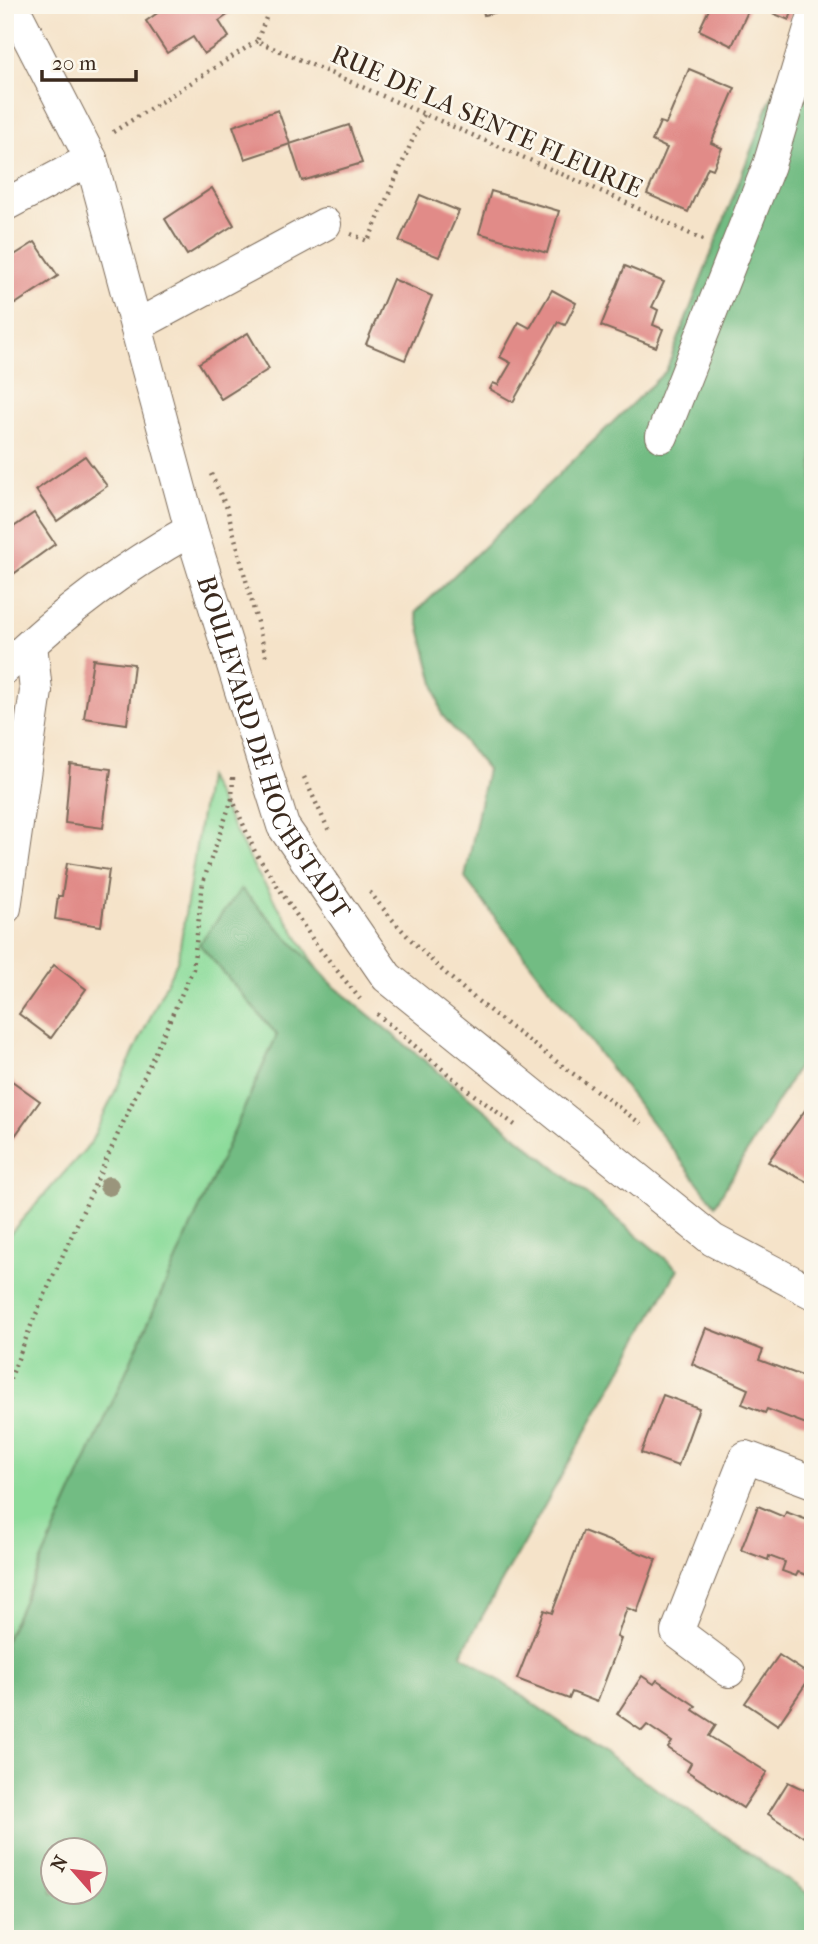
<svg xmlns="http://www.w3.org/2000/svg" width="818" height="1944" viewBox="0 0 818 1944" font-family="'IM FELL French Canon',serif">
	<style>
		.green { fill: #8ddc9b; stroke: #64835c; stroke-width: 2 }
		.forest { fill: #72bc83; stroke: #567350; stroke-width: 2; fill-rule: evenodd }
		.building { fill: #e18b88 }
		.lines { fill: none; stroke-linecap: round; stroke-linejoin: round }
		.street-casing { stroke: #7c6b5a; stroke-width: 34 }
		.path { stroke: #7c6b5a; stroke-width: 4.5; stroke-dasharray: 2 5; stroke-linecap: butt }
		.street { stroke: #fff; stroke-width: 32 }
		.tree { fill: #9a957c }
		.labels { text-anchor: middle; stroke-width: 5; stroke-linejoin: round; paint-order: stroke }
		.street-label { font-size: 26px; fill: #3b2a1e; stroke: #fbf7ec }
	</style>
	<rect width="100%" height="100%" fill="#fbf7ec"/>
	<filter id="ink" filterUnits="userSpaceOnUse"><feTurbulence type="fractalNoise" baseFrequency=".0143" numOctaves="2"/><feDisplacementMap in="SourceGraphic" scale="14" xChannelSelector="R" yChannelSelector="G"/><feConvolveMatrix kernelMatrix="1 2 1 2 8 2 1 2 1" color-interpolation-filters="sRGB"/></filter>
	<filter id="wash" filterUnits="userSpaceOnUse"><feTurbulence type="fractalNoise" baseFrequency=".00686" numOctaves="4" result="noise"/><feDisplacementMap in="SourceGraphic" scale="28" xChannelSelector="R" yChannelSelector="G"/><feGaussianBlur stdDeviation="1.57" result="paint"/><feColorMatrix in="noise" values="0 0 0 0 0 0 0 0 0 0 0 0 0 0 0 0 0 1.4 0 .05"/><feComposite in="paint" operator="in"/></filter>
	<g filter="url(#wash)">
		<rect width="100%" height="100%" fill="#f5e3c9"/>
		<!-- green -->
		<polygon class="green" points="207,777 256,871 320,972 241,890 277,1035 5,1642 5,1239 90,1144 178,959"/>
		<!-- forest -->
		<g class="forest">
			<polygon points="807,5 813,5 813,1042 715,1205 465,878 487,769 442,715 416,612 666,371"/>
			<path d="M241,889l94,98 343,282 -217,385 352,243v42h-808v-297l272,-607 -78,-91zM52,1850h42v42h-42z"/>
		</g>
		<g id="blocks">
			<!-- building -->
			<g class="building">
				<polygon points="169,5 233,5 236,9 219,21 229,37 204,54 193,37 167,53 146,21"/>
				<polygon points="482,5 510,5 511,9 484,15"/>
				<polygon points="711,5 741,5 749,9 732,46 699,30"/>
				<polygon points="753,5 795,5 789,20"/>
				<polygon points="689,69 735,88 711,143 722,148 713,169 708,167 688,212 647,194 667,148 652,141 660,122 666,124"/>
				<polygon points="278,110 290,144 349,125 362,163 302,181 290,144 245,159 233,126"/>
				<polygon points="212,188 234,225 187,255 165,219"/>
				<polygon points="491,191 559,211 547,253 479,233"/>
				<polygon points="420,195 459,211 439,257 399,241"/>
				<polygon points="35,242 58,276 15,304 5,288 5,261"/>
				<polygon points="625,266 664,282 652,307 658,310 653,325 663,329 656,347 601,326"/>
				<polygon points="393,279 432,296 405,360 366,344"/>
				<polygon points="552,290 576,303 565,325 558,322 513,402 490,389 493,383 498,385 511,363 500,357 519,322 530,328"/>
				<polygon points="248,333 269,369 221,399 199,363"/>
				<polygon points="85,456 107,486 57,521 36,490"/>
				<polygon points="34,513 55,544 12,575 5,566 5,533"/>
				<polygon points="93,659 134,664 127,724 84,718"/>
				<polygon points="70,764 111,769 103,828 65,823"/>
				<polygon points="67,863 109,870 101,926 55,919 58,896 62,896"/>
				<polygon points="54,965 86,989 51,1038 19,1014"/>
				<polygon points="5,1076 40,1101 9,1144 5,1141"/>
				<polygon points="813,1099 813,1185 768,1162"/>
				<polygon points="706,1328 763,1350 759,1360 813,1380 813,1432 807,1429 809,1425 767,1409 765,1413 742,1404 748,1389 692,1364"/>
				<polygon points="663,1395 699,1408 678,1466 641,1453"/>
				<polygon points="758,1506 784,1517 786,1512 813,1522 813,1577 798,1572 796,1576 782,1571 785,1562 769,1556 768,1560 741,1550"/>
				<polygon points="583,1531 656,1559 637,1612 627,1608 617,1637 621,1639 597,1702 572,1692 569,1699 517,1679 544,1610 552,1613"/>
				<polygon points="779,1655 811,1676 778,1725 745,1703"/>
				<polygon points="642,1676 654,1684 657,1680 696,1706 693,1710 716,1725 709,1736 767,1772 743,1808 687,1771 691,1763 668,1748 672,1742 647,1725 642,1731 617,1714"/>
				<polygon points="788,1782 813,1794 813,1843 768,1814"/>
			</g>
		</g>
	</g>
	<g filter="url(#ink)">
		<use href="#blocks" fill-opacity="0" stroke="#7c6b5a" stroke-width="2"/>
		<g class="lines">
			<defs>
				<g id="street">
					<path id="s1" d="M12,5l79,154 100,371 92,296 104,151 326,263 100,53"/>
					<polyline points="5,205 91,159"/>
					<polyline points="136,326 325,224"/>
					<polyline points="662,436 769,165 813,18"/>
					<path d="M5,668c55,-53 119,-101 186,-138"/>
					<polyline points="5,908 36,691 31,644"/>
					<polyline points="729,1671 677,1632 746,1457 813,1482"/>
				</g>
			</defs>
			<!-- street casing -->
			<use href="#street" class="street-casing"/>
			<!-- path -->
			<g class="path">
				<polyline points="271,5 257,41 612,196 707,242"/>
				<polyline points="113,132 257,41"/>
				<polyline points="351,234 368,241 424,114"/>
				<polyline points="211,474 227,508 266,656"/>
				<polyline points="233,777 232,798 255,852 315,943 360,999"/>
				<polyline points="304,777 330,833"/>
				<path d="M370,892c73,96 177,160 271,232"/>
				<polyline points="377,1014 466,1089 515,1125"/>
				<polyline points="5,1392 32,1323 193,969 203,882 232,799"/>
			</g>
			<!-- street -->
			<use href="#street" class="street"/>
		</g>
		<!-- trees -->
		<circle class="tree" cx="109" cy="1186" r="10"/>
	</g>
	<g class="labels">
		<!-- street labels -->
		<g class="street-label">
			<text transform="translate(487 121) rotate(24)" y="9">RUE DE LA SENTE FLEURIE</text>
			<text dy="9" stroke="none"><textPath href="#s1" startOffset="791">BOULEVARD DE HOCHSTADT</textPath></text>
		</g>
	</g>
	<!-- margin -->
	<rect width="818" height="1944" fill="none" stroke="#fbf7ec" stroke-width="28"/>
	<!-- north arrow -->
	<g transform="translate(74 1871) rotate(298)"><circle r="33" fill="#fbf7ec" stroke="#aea59a" stroke-width="2"/>
	<path d="M0-5L12 26L0 18L-12 26Z" fill="#d1495b"/>
	<text y="-10" font-size="19" font-weight="bold" text-anchor="middle" fill="#3b2a1e">N</text>
	</g>
	<!-- scale -->
	<path d="M42 70v10h94v-10" fill="none" stroke="#3b2a1e" stroke-width="3.5"/>
	<text x="52" y="70" font-size="21" fill="#3b2a1e" stroke="#fbf7ec" stroke-width="5" paint-order="stroke">20 m</text>
</svg>
